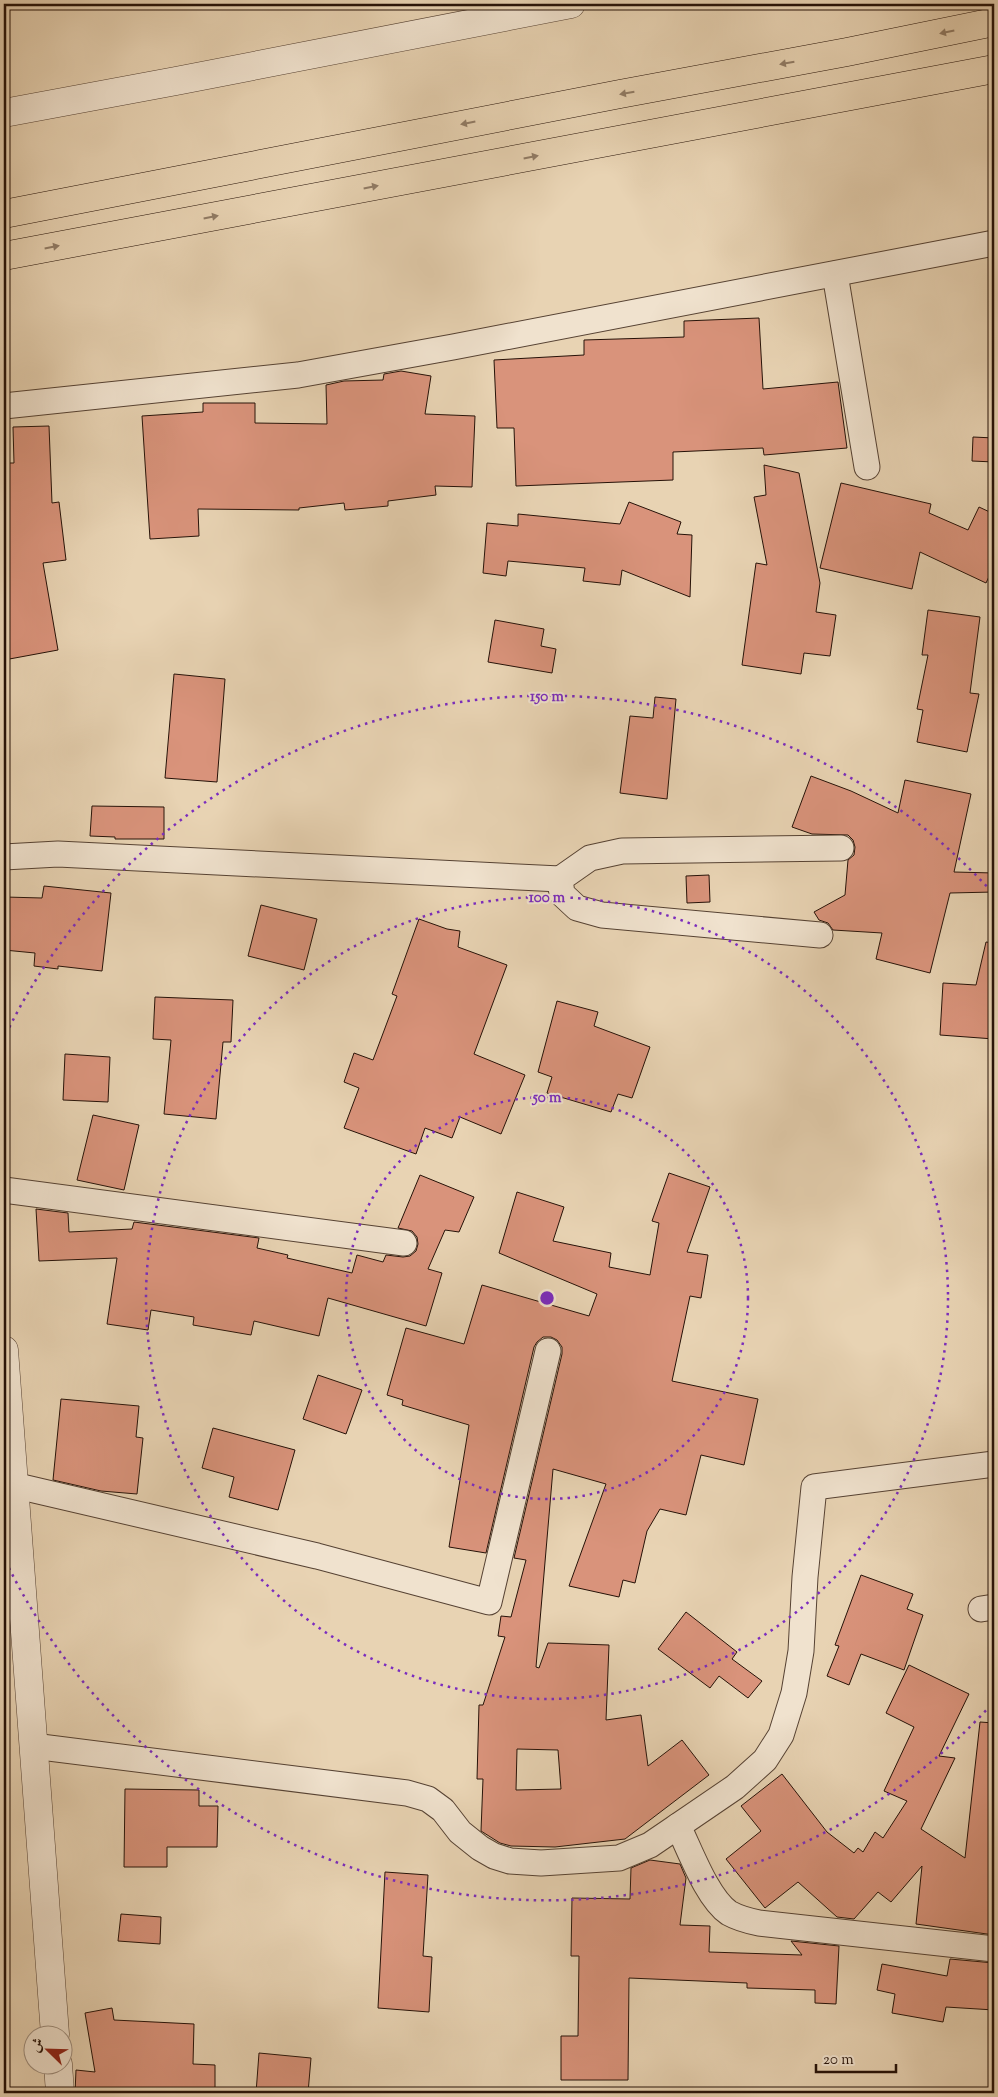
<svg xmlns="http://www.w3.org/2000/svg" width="998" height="2097" viewBox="0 0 998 2097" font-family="'Sorts Mill Goudy',Amiri,serif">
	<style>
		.building { fill: #d9937b; stroke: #261208; fill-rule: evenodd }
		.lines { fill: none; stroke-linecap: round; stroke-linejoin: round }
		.minor-casing { stroke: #564233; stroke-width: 27 }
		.tertiary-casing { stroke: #564233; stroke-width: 29 }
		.motorway-casing { stroke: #261208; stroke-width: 29 }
		.minor { stroke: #f0e2ce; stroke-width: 25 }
		.tertiary { stroke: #f0e2ce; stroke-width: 28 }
		.motorway { stroke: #e8d3b3; stroke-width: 28 }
		.oneway { fill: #917c66 }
		.ring { fill: none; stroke: #7b2cbf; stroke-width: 2.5; stroke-dasharray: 2.5 5 }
		.centre { fill: #7b2cbf; stroke: #f0e2ce; stroke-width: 2.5 }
		.ring-label { font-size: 15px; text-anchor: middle; font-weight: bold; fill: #7b2cbf; stroke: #f0e2ce; stroke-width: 4; stroke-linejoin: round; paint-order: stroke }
	</style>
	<rect width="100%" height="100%" fill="#e8d3b3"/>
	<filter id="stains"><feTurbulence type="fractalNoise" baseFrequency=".004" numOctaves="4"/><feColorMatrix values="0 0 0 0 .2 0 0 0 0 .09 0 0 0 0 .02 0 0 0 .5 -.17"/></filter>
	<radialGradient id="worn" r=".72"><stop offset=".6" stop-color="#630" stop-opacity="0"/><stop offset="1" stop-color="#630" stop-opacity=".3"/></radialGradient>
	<!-- building -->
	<g class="building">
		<polygon points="759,318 763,389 838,382 847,448 764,455 763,448 673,452 673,480 516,486 514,428 497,428 494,360 584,355 584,340 684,337 684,321"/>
		<polygon points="401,371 431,376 425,414 475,416 472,487 435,486 436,495 388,501 388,506 345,510 344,503 299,508 299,510 198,509 199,536 150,539 142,416 203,412 203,403 255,403 255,423 327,424 326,385 344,381 383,380 384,374"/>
		<polygon points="49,426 52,503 59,502 66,560 43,563 58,650 4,660 4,509 6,509 4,463 14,463 13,427"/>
		<polygon points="973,437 994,438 994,462 972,461"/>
		<polygon points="764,465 799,473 820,583 816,612 836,615 830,656 804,653 801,674 742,665 756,563 767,565 754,497 766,495"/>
		<polygon points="841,483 931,504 929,513 968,530 979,507 994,514 994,566 986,583 920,552 912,589 820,568"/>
		<polygon points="629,502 681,522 677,534 692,535 690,597 622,570 620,585 583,581 585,568 508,561 506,576 483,573 487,523 518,526 518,514 620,524"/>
		<polygon points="928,610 980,617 970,693 979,694 967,752 917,742 923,710 917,709 928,655 922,655"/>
		<polygon points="495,620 544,629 541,646 556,649 552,673 488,662"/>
		<polygon points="174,674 225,679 217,782 165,778"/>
		<polygon points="655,697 676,699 667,799 620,793 630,716 653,718"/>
		<polygon points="811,776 851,791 898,813 905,780 971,794 954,872 994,873 994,892 950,893 930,973 876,959 882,933 833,930 828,923 819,920 814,912 845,895 848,860 854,855 855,847 853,840 848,835 812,834 792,827"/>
		<polygon points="92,806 164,807 164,839 115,839 115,837 90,836"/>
		<polygon points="709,875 710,902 687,903 686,876"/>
		<polygon points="44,886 111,893 102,971 58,966 58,969 34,966 35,953 4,950 5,897 42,898"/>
		<polygon points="261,905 317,919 304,970 248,956"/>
		<polygon points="419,919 447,929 460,931 458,947 507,965 474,1054 525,1075 501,1134 460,1117 452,1138 425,1128 416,1154 344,1128 359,1088 344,1082 354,1053 373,1060 397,996 392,994"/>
		<polygon points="986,942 994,943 994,1039 940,1035 943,983 976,985"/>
		<polygon points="155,997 233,1000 231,1042 223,1042 216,1119 164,1114 171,1040 153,1039"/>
		<polygon points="557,1001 598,1012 594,1026 650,1047 632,1098 618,1094 611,1112 547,1093 552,1077 538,1072"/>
		<polygon points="65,1054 110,1057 108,1102 63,1100"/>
		<polygon points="93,1115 139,1125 124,1190 77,1180"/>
		<path d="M669,1173l41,14 -23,65 21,3 -7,43 -11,-2 -18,85 86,18 -14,66 -43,-10 -15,60 -26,-6 -13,22 -12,52 -12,-3 -4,17 -50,-11 37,-102 -53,-15 -17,198 3,1 9,-25 61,2 -3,75 35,-5 7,51 34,-26 27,35 -84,64 -70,8 -44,-1 -11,-3 -19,-12 2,-52h-6l2,-74h4l22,-68 -7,-1 3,-20 10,1 15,-57 -12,-2 48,-204v-7l-5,-7 -6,-3h-8l-6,5 -3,5 -48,206 -37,-6 20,-122 -67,-20 1,-5 -16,-5 19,-67 58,16 18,-59 107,31 8,-22 -98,-41 18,-61 47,15 -11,34 58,12 -2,14 41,8 9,-52 -7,-2zM517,1749l41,1 3,39 -45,1z"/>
		<polygon points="420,1175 474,1197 459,1232 445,1230 428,1269 442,1273 426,1326 328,1298 319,1336 254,1321 251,1335 193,1325 194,1317 151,1310 148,1330 107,1324 117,1258 39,1261 36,1209 68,1213 69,1232 132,1229 134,1222 259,1238 257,1248 288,1255 287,1258 352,1273 357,1255 383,1262 386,1255 403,1257 410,1256 416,1251 418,1244 417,1237 412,1231 398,1228"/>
		<polygon points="318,1375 362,1390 346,1434 303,1419"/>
		<polygon points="61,1399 139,1406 136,1437 143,1438 137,1494 101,1491 53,1480"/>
		<polygon points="213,1428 295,1450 278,1510 229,1497 234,1477 202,1468"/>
		<polygon points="861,1575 913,1594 907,1609 923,1615 904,1670 861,1654 849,1685 827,1676 839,1646 835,1645"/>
		<polygon points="686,1612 737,1652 732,1659 762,1681 748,1698 719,1676 710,1688 658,1649"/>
		<polygon points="909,1665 969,1694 939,1756 955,1758 921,1829 965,1858 980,1722 994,1723 994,1935 916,1924 922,1866 891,1902 878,1892 854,1919 837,1917 798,1882 765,1908 726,1859 761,1831 741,1806 782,1774 827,1832 854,1853 858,1848 863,1852 875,1832 883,1838 907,1801 884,1791 914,1727 886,1713"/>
		<polygon points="125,1789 199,1790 199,1806 218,1806 217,1847 167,1847 167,1867 124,1867"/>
		<polygon points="650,1860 680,1864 686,1878 680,1925 710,1926 709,1952 802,1955 791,1941 839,1946 836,2004 815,2003 815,1990 747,1988 747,1983 629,1978 628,2080 561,2080 561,2036 578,2036 579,1956 571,1956 572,1898 630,1899 631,1868"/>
		<polygon points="385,1872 428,1875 423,1956 432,1957 429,2012 378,2008"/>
		<polygon points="121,1914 161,1917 160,1944 118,1941"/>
		<polygon points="950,1959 994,1963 994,2010 946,2007 943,2022 892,2013 895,1994 877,1990 882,1964 947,1976"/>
		<polygon points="112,2008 114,2020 194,2024 193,2064 215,2065 215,2093 75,2093 76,2070 95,2072 85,2013"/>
		<polygon points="259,2053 311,2058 308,2093 256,2093"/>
	</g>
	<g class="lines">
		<defs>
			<g id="minor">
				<polyline points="835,274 867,467"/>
				<polyline points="4,406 298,375 453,347 994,243"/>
				<polyline points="4,857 58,854 560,879"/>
				<polyline points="820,935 602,915 577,908 562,894 560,879 590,858 622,851 841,848"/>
				<polyline points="4,1190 404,1243"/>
				<polyline points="13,1485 317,1556 489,1602 548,1351"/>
				<polyline points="981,1609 994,1607"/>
				<polyline points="33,1746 407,1793 428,1799 443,1810 460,1832 480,1848 494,1856 510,1861 541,1863 619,1858 650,1845 735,1787 765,1760 781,1735 794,1693 801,1651 805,1577 814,1487 994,1464"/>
				<path d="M678,1826c12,24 29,72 51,87 9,5 20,8 30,10l235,26"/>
			</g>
			<g id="tertiary">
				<polyline points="4,113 176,81 571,4"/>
				<polyline points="4,1350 55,2034"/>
				<polyline points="58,2064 60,2093"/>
			</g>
			<g id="motorway">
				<polyline points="4,214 620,94 847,52 994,22"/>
				<polyline points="4,256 994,69"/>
			</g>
		</defs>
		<!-- minor casing -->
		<use href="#minor" class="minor-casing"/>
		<!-- tertiary casing -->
		<use href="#tertiary" class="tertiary-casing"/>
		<!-- motorway casing -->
		<use href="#motorway" class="motorway-casing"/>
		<!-- minor -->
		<use href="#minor" class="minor"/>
		<!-- tertiary -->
		<use href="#tertiary" class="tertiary"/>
		<!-- motorway -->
		<use href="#motorway" class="motorway"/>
	</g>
	<!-- one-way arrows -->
	<defs><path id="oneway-solid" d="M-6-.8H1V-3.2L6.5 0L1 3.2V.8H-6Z" transform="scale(1.25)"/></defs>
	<g class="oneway">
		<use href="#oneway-solid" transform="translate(947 32) rotate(168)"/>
		<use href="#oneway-solid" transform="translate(787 63) rotate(170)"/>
		<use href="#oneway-solid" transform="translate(627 93) rotate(170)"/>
		<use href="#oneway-solid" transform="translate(468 123) rotate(169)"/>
		<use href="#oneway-solid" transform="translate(531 157) rotate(-11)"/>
		<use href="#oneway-solid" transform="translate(371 187) rotate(-11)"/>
		<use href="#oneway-solid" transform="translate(211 217) rotate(-11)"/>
		<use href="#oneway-solid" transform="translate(52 247) rotate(-11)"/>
	</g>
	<!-- distance rings -->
	<g class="ring">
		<circle cx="547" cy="1298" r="201"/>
		<circle cx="547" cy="1298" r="401"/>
		<path d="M991 1705A602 602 0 0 1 6 1562M6 1034A602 602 0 0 1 991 891"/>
	</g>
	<circle cx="547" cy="1298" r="8" class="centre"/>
	<g class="ring-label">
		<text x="547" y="701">150 m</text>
		<text x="547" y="902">100 m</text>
		<text x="547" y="1102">50 m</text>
	</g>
	<!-- margin -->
	<rect width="998" height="2097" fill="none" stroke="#e8d3b3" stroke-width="20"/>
	<rect x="5" y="5" width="988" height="2087" fill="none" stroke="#261208" stroke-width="2.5"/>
	<rect x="10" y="10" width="978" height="2077" fill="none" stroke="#261208"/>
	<!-- north arrow -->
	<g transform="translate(48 2050) rotate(293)"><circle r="24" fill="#f0e2ce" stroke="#9f8f7f"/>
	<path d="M0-4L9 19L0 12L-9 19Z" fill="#8f2418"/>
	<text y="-8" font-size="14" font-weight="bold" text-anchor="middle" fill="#261208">ش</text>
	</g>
	<!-- scale -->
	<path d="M816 2064v8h80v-8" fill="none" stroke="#261208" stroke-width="2.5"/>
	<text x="823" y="2064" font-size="15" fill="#261208" stroke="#f0e2ce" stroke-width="4" paint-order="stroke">20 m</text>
	<rect width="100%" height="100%" filter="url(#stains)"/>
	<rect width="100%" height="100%" fill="url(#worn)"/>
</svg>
